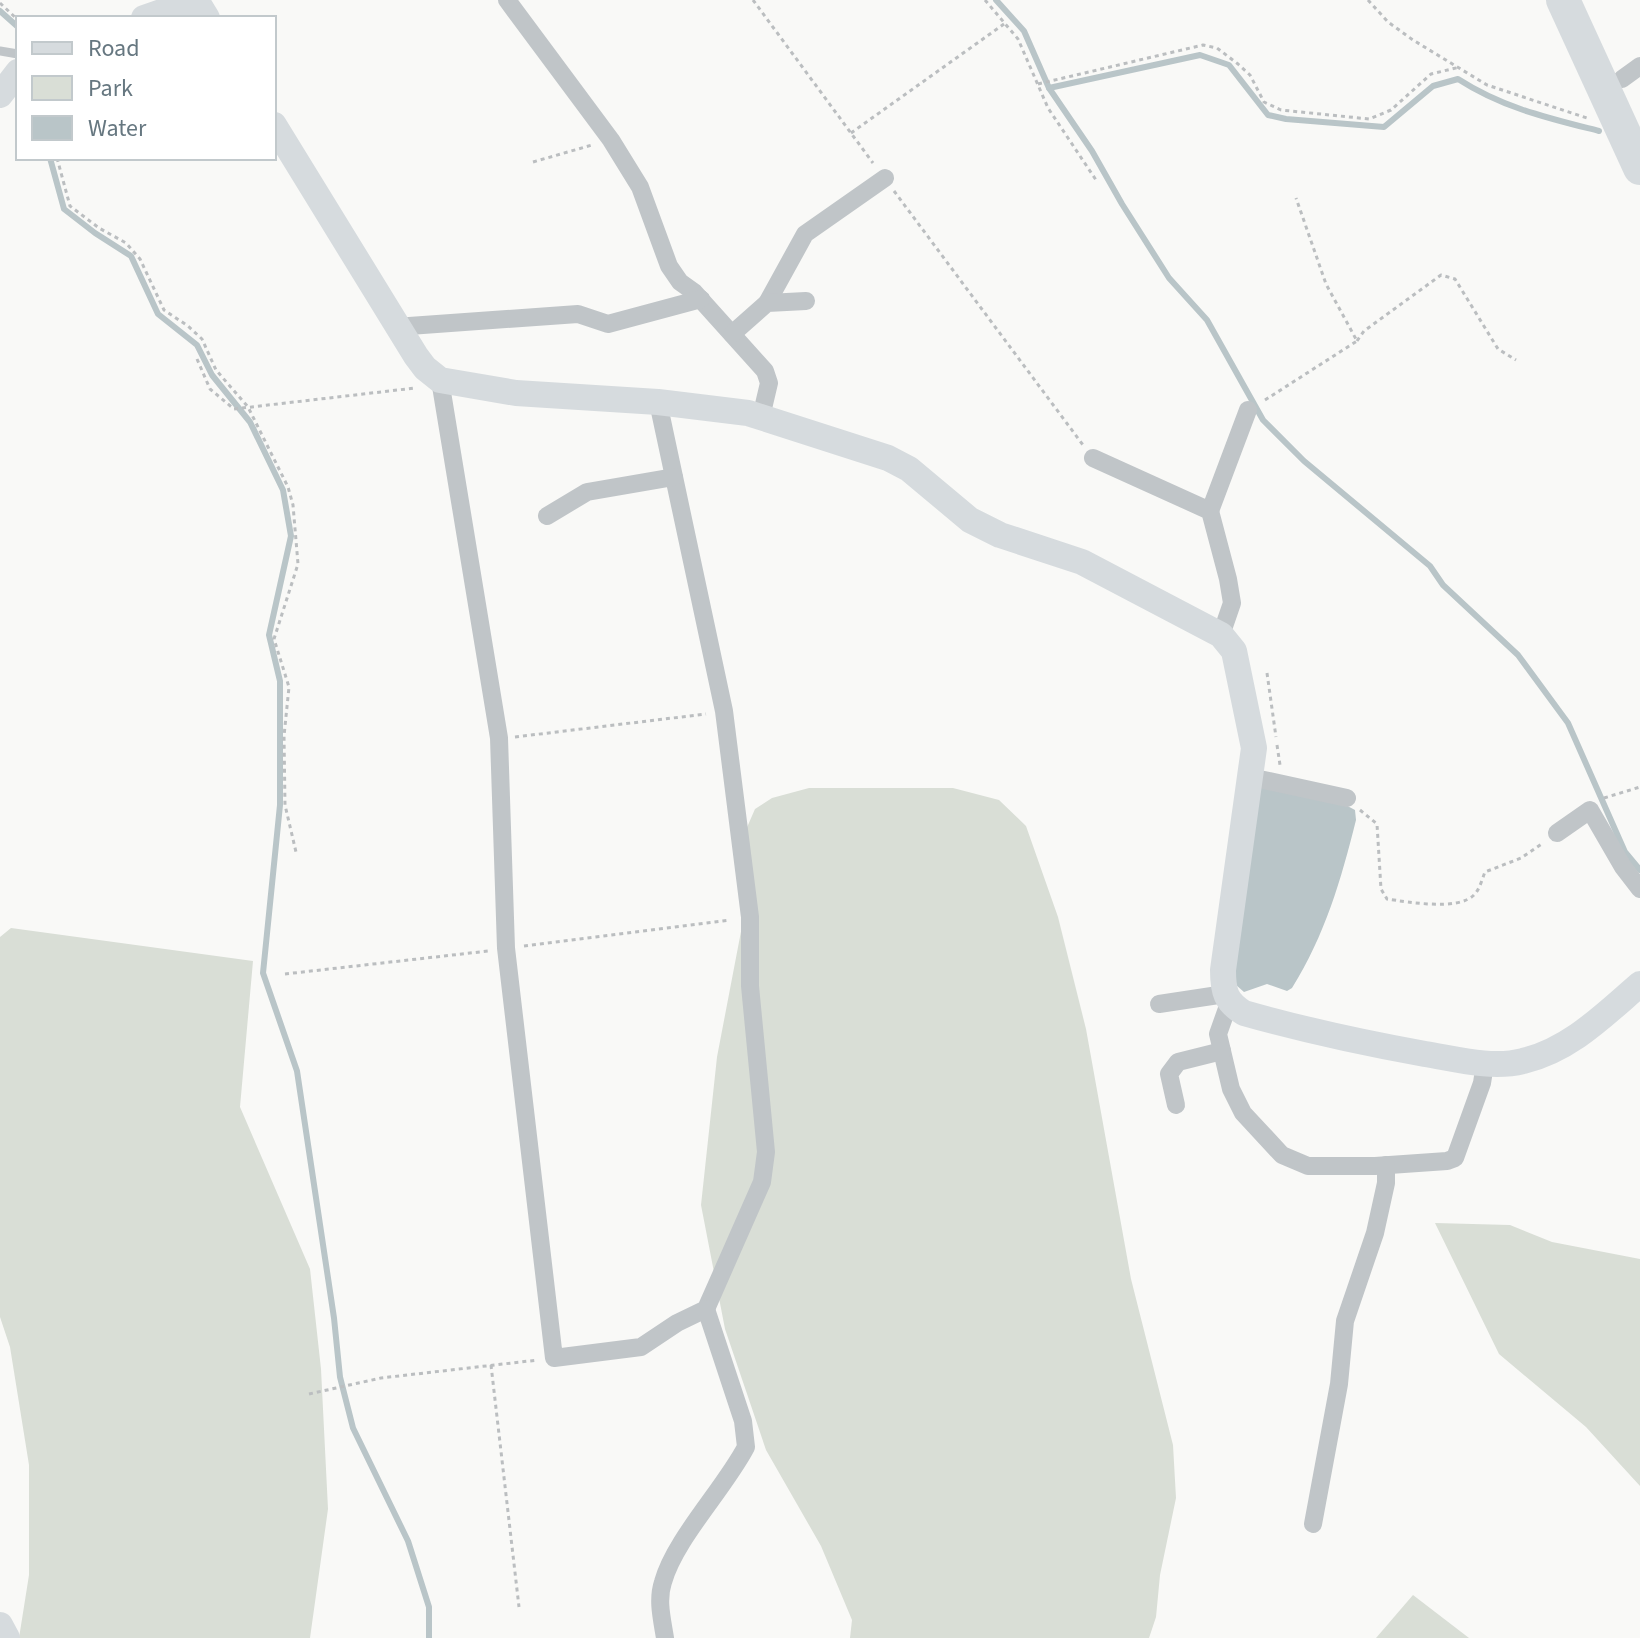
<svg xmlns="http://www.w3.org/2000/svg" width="1640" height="1638" viewBox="0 0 1640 1638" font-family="'Source Sans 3',sans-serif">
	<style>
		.green { fill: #d9ded6 }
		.water { fill: #b9c5c8 }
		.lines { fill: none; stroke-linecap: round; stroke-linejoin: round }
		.stream { stroke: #b9c5c8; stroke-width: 6 }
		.path { stroke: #bbbec0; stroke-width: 3; stroke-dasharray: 4 4; stroke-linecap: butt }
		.lane { stroke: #c0c5c8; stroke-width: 9 }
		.street { stroke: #c0c5c8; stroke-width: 18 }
		.secondary { stroke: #d6dbde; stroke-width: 26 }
		.highway { stroke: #d6dbde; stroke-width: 34 }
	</style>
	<rect width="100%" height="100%" fill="#f9f9f7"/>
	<!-- green -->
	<g class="green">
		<polygon points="809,788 953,788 999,800 1026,826 1058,917 1086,1029 1131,1279 1173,1445 1176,1498 1160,1575 1156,1617 1149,1638 850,1638 852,1620 821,1546 766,1450 725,1329 701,1205 717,1057 743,921 745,832 755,809 772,798"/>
		<polygon points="11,928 253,961 240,1107 310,1269 321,1369 328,1509 310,1638 19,1638 29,1575 29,1465 10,1347 0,1317 0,937"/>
		<polygon points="1435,1223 1510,1225 1552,1242 1640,1259 1640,1486 1586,1427 1499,1354"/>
		<polygon points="1413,1595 1469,1638 1376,1638"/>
	</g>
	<!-- water -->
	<path class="water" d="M1259,786l79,15 17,9 1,10c-15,60 -31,115 -64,168l-5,3 -20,-7 -23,8 -8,-7 -1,-18z"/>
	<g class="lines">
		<!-- stream -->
		<g class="stream">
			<polyline points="996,0 1024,31 1049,88 1092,151 1122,204 1169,278 1207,320 1263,420 1304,461 1430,566 1443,585 1518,655 1568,723 1625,852 1640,870"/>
			<polyline points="0,11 18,27"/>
			<path d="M1049,88l151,-33 29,10 39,50 18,4 98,8 49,-41 25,-7c45,29 90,39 141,52"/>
			<polyline points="50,158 64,209 95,233 131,256 158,314 197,345 212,375 250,422 283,490 291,536 269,635 280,681 280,805 263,973 297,1071 334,1318 340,1377 353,1428 408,1541 429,1607 429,1638"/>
		</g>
		<!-- path -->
		<g class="path">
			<polyline points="753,0 873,163"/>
			<polyline points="985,0 1018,39 1048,108 1096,180"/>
			<polyline points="1368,0 1388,22 1413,40 1487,85 1587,118"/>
			<polyline points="0,3 18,20"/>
			<polyline points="1038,84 1203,45 1217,48 1238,64 1250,75 1264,102 1281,110 1369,119 1391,110 1431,74 1460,67"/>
			<polyline points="851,133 1004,24"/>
			<polyline points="57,158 70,206 99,228 126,243 140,259 164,310 188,326 202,339 216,370 248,407 288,487 293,505 298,564 274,639 289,687 284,736 285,805 296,852"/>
			<polyline points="533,162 592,145"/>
			<polyline points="894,191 1083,445"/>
			<polyline points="1357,341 1364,331 1441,275 1455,279 1498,349 1516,360"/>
			<polyline points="197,359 210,389 234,409 415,388"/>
			<polyline points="1265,400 1357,341 1326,284 1296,198"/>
			<polyline points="1267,673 1276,737"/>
			<polyline points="515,737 706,714"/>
			<polyline points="1277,745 1280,765"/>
			<polyline points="1604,798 1640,787"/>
			<path d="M1360,810l17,14 4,65 6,10c21,3 71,12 87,-4 6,-6 8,-16 11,-23l36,-14 22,-15"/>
			<polyline points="524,946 730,920"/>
			<polyline points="285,974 488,951"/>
			<polyline points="491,1365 519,1607"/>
			<polyline points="309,1394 381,1378 538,1360"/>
		</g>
		<!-- lane -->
		<polyline class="lane" points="0,51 18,54"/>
		<!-- street -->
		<g class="street">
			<polyline points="507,0 611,140 640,187 669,266 680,282 694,292 765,371 769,383 761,417"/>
			<polyline points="1622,79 1640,66"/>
			<polyline points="767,303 805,234 885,178"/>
			<polyline points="401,330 409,326 578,314 608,324 701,299"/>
			<polyline points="732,334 767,303 806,301"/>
			<polyline points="440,380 499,738 506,948 554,1358 641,1347 677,1323 706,1309 762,1182 766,1152 750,986 750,917 724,711 658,402"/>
			<polyline points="1093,458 1210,511 1228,579 1232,603 1221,635"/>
			<polyline points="1210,511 1248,410"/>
			<polyline points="547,516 587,492 674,477"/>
			<polyline points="1250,777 1347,798"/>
			<polyline points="1557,833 1590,810 1623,867 1640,889"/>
			<polyline points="1229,1003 1218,1034 1231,1089 1243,1113 1282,1155 1308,1166 1375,1166 1447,1161 1455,1158 1482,1083 1485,1064"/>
			<polyline points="1159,1004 1225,994"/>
			<polyline points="1176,1105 1169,1074 1178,1062 1222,1051"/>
			<polyline points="1313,1524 1339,1384 1345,1321 1375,1233 1386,1183 1386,1165"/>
			<path d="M665,1638c-3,-19 -8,-38 -2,-56 12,-43 61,-93 83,-135l-3,-26 -37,-112"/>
		</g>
		<!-- secondary -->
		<g class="secondary">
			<polyline points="144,18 196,0 207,18"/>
			<polyline points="0,95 18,72"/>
			<path d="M274,125l142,231 9,12 15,12 76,13 142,9 90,11 140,45 21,11 61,51 30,15 82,27 139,73 13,16 20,97 -31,222c0,22 3,32 21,43 60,17 120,30 181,41 31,5 67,15 98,7 47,-11 81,-46 117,-77"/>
			<polyline points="0,1625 7,1638"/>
		</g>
		<!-- highway -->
		<polyline class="highway" points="1563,0 1640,168"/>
	</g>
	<!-- legend -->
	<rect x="16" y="16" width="260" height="144" fill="#ffffff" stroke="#c2c9cc" stroke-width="2"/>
	<rect x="32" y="42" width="40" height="12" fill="#d6dbde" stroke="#c2c9cc" stroke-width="2"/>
	<text x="88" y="56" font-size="24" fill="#667780">Road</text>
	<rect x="32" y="76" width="40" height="24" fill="#d9ded6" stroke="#c2c9cc" stroke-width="2"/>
	<text x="88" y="96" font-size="24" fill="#667780">Park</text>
	<rect x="32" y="116" width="40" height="24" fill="#b9c5c8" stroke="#c2c9cc" stroke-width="2"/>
	<text x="88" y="136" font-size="24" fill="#667780">Water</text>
</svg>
